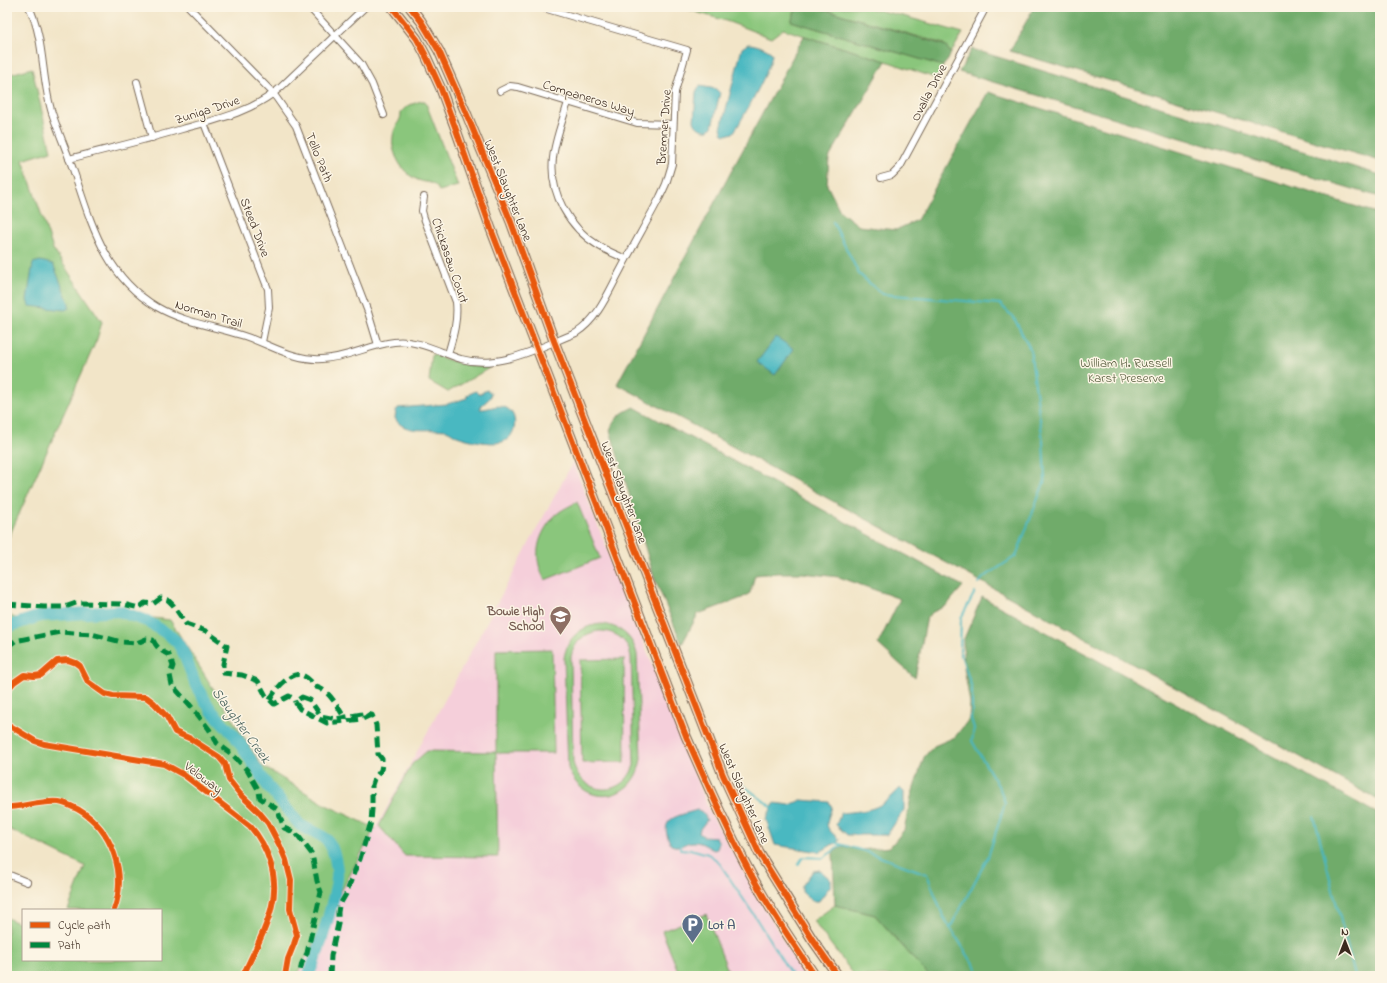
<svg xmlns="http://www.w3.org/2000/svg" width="1387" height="983" viewBox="0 0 1387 983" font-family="'Indie Flower',sans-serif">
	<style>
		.built { fill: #f5cfda }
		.green { fill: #8ac67b; stroke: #62784c; fill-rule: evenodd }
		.forest { fill: #6fab6b; stroke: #556a44 }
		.water { fill: #49b8c1; stroke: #427170 }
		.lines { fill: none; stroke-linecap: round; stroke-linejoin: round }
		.stream { stroke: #49b8c1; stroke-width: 2 }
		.river { stroke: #49b8c1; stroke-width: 12 }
		.minor-casing { stroke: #7b6b5a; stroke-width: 8 }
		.primary-casing { stroke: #7b6b5a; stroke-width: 11 }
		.minor { stroke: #fff; stroke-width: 6 }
		.primary { stroke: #fbbb8c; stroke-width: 9 }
		.quiet { stroke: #00873e; stroke-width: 5; stroke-dasharray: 10 5; stroke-linecap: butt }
		.cycleway-casing { stroke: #fcf5e5; stroke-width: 8 }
		.cycleway { stroke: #e8590c; stroke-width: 6 }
		.labels { text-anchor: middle; stroke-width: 3; stroke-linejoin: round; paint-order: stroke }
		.street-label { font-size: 13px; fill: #3b2a1e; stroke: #fcf5e5 }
		.park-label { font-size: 13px; fill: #53593a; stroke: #fcf5e5 }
		.education-label { font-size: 13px; font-weight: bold; fill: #785e54; stroke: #fcf5e5; text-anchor: end }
		.service-label { font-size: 13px; font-weight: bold; fill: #4e5e75; stroke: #fcf5e5; text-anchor: start }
		.water-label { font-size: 14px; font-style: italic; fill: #405c57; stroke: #fcf5e5 }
	</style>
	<rect width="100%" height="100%" fill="#fcf5e5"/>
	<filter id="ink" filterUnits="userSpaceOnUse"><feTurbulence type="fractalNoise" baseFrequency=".025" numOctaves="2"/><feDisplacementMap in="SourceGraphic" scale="8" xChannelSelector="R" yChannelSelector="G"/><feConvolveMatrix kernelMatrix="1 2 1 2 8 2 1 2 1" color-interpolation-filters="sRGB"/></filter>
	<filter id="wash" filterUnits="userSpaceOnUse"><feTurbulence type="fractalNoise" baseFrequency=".012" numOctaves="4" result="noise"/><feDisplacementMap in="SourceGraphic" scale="16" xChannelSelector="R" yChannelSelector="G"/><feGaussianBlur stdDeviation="0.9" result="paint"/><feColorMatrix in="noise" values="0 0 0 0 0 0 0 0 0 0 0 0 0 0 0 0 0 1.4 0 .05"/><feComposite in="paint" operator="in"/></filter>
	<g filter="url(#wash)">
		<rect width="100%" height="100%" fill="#f2e5c8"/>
		<!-- built -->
		<polygon class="built" points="573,462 710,812 796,963 806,976 296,976"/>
		<!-- green -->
		<g class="green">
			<polygon points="680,7 797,7 791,21 943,66 938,79 886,61 783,29 771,38 729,22"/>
			<polygon points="816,7 864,7 903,16 963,33 951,53 944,44"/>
			<polygon points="32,68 51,151 23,160 53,249 102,322 97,339 7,541 7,75"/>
			<path d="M421,101h4l33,85 -19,5c-6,-11 -11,-7 -21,-11 -13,-5 -22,-19 -25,-33 -1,-4 0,-15 2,-18 3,-8 6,-8 6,-17l6,-6z"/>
			<path d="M432,354c19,7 38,14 59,13l-43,25 -19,-11z"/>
			<path d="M577,502l23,56 -55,22c-12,-21 -9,-42 7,-61 6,-8 16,-12 25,-17z"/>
			<polygon points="113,613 170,620 262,766 326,805 375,828 296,976 7,976 7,918 23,925 23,960 161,960 161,910 68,910 85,866 11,830 7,830 7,614 23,622"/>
			<path d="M604,624c17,3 29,13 33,30l4,104c-5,44 -58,52 -73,10l-4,-110c3,-21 19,-34 40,-34zM599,631c17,0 29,9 32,26l3,108c-11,34 -53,31 -61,-3l-2,-105c3,-15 13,-24 28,-26z"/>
			<polygon points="552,649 554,753 496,753 498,857 405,856 379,826 412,764 427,751 496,752 496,650"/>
			<polygon points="624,659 625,762 582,763 580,660"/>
			<polygon points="835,905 875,915 929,976 855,976 813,921"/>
			<polygon points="706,914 730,976 680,976 662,931"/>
		</g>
		<!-- forest -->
		<g class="forest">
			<polygon points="797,7 816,7 944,45 951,53 948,60 943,66 791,21"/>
			<polygon points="1034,7 1380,7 1380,161 1010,51"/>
			<polygon points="804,36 886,61 829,158 827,185 840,211 859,226 896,230 917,220 988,92 1380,214 1380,801 1118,656 617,384"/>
			<polygon points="972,49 1380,175 1380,197 959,72"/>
			<path d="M634,407l329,179 -17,20 -13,6 -6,5 -12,61 -37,-34 22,-45 -61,-22 -37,-4h-25l-22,2 -5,18 -8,5 -44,16 -16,30 -28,-67 -44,-147c6,-14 11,-17 24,-23z"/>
			<polygon points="982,597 1380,815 1380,976 929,976 875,915 835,905 833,853 843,846 860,850 890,847 904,830 911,797 924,757 934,746 955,737 969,719 970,703 964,668 963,641"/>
		</g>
		<!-- water -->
		<g class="water">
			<path d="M748,44c7,0 18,4 24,9 0,15 -26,58 -34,73l-5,7 -7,2 -3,-1 -2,-6 21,-80z"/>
			<path d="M700,86l16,3 4,4 -8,34 -3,3c-7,1 -13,-2 -15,-9l2,-29 2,-4z"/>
			<polygon points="40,261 53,264 69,303 69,308 65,310 29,306 27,300 33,263"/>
			<polygon points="776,337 794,349 775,375 757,362"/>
			<path d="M487,390l4,3 -1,5 -8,7 -2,4c7,1 16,-5 24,-2 16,5 13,31 -2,35 -12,3 -34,-2 -45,-6 -4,-2 -7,-5 -11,-6 -15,-2 -43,5 -51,-12l1,-7 2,-3 49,-4 20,-6v-3l9,-4 3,3z"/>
			<path d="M900,788l4,4v18l-17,25h-40l-11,-10 5,-12c29,-3 38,-2 59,-25z"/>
			<path d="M801,800l28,2 3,5c-7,20 -8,19 8,33l-20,12 -45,-7 -9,-26 8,-16 16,2z"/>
			<path d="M697,810c6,1 7,4 10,10l-7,9 -1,4 4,3 13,1 3,6 -2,6 -3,1c-7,-3 -13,-9 -22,-8 -9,1 -11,7 -21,3 -14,-28 5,-28 26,-35z"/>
			<polygon points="820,870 831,880 831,885 819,901 812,901 802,892 802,886 813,871"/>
		</g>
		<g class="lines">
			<!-- stream -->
			<g class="stream">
				<polyline points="833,222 859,274 882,294 1000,304 1014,318 1030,349 1043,441 1045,480 1016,556 983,578 979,583"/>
				<polyline points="735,779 773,808"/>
				<polyline points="1314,816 1355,976"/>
				<polyline points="833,842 864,851 927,874 943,916 981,976"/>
				<polyline points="681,844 680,849 694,850 708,854 718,861 752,912 792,976"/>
				<polyline points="798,865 803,857 823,858 842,845"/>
				<polyline points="950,928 988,857 1005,803 1000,789 972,741 974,728 971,719 972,709 972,688 960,652 961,618 975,592"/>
			</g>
			<!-- river -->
			<path class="river" d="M7,627l33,-11 79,-5 28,10 22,14 8,7 6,10 8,20 5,14 15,24 24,26 32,49 33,40c9,6 19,7 27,15 7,8 11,28 10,38 -1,13 -5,25 -8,37 -6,21 -12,41 -21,61"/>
		</g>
	</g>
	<g filter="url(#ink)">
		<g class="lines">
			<defs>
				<g id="minor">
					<path d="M29,7c16,32 12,72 23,106 7,21 16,41 23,62 17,51 31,102 82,132 26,15 55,19 84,28 27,8 52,26 81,24 25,-1 47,-14 72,-17 24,-3 45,10 67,17 39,11 79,-12 115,-26 22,-14 32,-40 44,-62 13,-25 27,-49 40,-74l6,-13 6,-20 3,-72 12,-42 -147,-43"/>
					<polyline points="189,7 273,93 296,126 368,312 378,345"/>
					<polyline points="309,7 361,64 372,84 384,115"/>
					<polyline points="137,82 152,138"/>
					<polyline points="500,91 510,86 518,87 637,123 673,124"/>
					<path d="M568,102c-5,18 -13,37 -15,56 -4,35 16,70 46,88 8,5 18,9 27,13"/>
					<polyline points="204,123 268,289 269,308 262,342"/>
					<path d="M69,159c38,-10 76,-19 113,-30 34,-9 70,-17 98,-41l85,-81"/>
					<polyline points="881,178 892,175 900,167 986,7"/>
					<path d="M424,197l-2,14 2,7 32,84c2,19 -3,35 -8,52"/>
					<polyline points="7,874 27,882"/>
				</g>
				<g id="primary">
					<path d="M392,7l25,32 8,15 16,35 14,38 36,102 195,507c19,43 37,85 59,127 20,39 45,76 70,113"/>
					<polyline points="410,7 421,21 439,51 467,115 511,222 554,341 723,775 759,853 812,939 838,976"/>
				</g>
			</defs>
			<!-- minor casing -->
			<use href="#minor" class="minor-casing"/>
			<!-- primary casing -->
			<use href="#primary" class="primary-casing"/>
			<!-- minor -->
			<use href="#minor" class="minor"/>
			<!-- primary -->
			<use href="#primary" class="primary"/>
			<!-- quiet -->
			<g class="quiet">
				<polyline points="7,604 44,607 65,607 76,603 123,604 139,608 145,603 153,604 161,598 168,600 173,605 186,624 206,631 227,646 223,664 223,673 242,675 258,681 266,696 274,704 289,696 294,699 295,702"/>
				<path d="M7,647l8,-6 45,-9 32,2 29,8 16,1 9,-4 7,1c4,8 8,11 16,15l4,11 -3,9 2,10 18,20 19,24 8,14 16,12 14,15 12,21 1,7 17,11 7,19 12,5 16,21 5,27 4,11 -14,61 -5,10 -3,13"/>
				<polygon points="302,697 310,700 321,716 336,719 367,713 369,716 362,719 327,723 300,709 295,702"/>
				<path d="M270,700c4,-9 15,-22 25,-25 8,-3 17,7 21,12 14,3 21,20 29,31"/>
				<polyline points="330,976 331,956 338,924 338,912 339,906 346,894 355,870 360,859 371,822 372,809 372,785 374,779 381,770 382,764 382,759 378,754 376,725 372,715 368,715"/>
			</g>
			<defs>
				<g id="cycleway">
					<path d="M392,7l25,32 8,15 16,35 14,38 36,102 195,507c19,43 37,85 59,127 20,39 45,76 70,113"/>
					<polyline points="410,7 421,21 439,51 467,115 511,222 554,341 723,775 759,853 812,939 838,976"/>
					<polyline points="7,690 14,682 24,675 34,676 41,675 57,661 68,660 76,663 80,666 88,682 105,694 113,696 146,697 154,703 167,717 175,732 191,739 219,757 225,764 229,780 240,794 258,811 268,823 280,846 286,860 291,880 290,909 297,935 294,944 288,959 285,976"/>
					<path d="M7,724l28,17 9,3 120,20 20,11 66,51c18,20 29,52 22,79 -4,22 -20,50 -29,71"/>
					<path d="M7,807c17,0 35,-7 52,-5 7,1 14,5 20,8 34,20 48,64 35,100"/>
				</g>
			</defs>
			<!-- cycleway casing -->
			<use href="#cycleway" class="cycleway-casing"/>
			<!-- cycleway -->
			<use href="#cycleway" class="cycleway"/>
		</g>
	</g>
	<!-- icons -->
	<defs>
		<symbol id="school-pin" viewBox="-11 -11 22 30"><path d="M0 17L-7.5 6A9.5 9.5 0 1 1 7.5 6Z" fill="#8d6e63" stroke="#fcf5e5"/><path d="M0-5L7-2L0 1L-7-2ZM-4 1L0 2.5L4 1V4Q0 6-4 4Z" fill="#fff"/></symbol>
		<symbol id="parking-pin" viewBox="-11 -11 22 30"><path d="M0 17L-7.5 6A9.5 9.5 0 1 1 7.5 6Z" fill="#5c6f8a" stroke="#fcf5e5"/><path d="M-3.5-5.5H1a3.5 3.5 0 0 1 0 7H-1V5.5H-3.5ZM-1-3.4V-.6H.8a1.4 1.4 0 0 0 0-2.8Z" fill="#fff"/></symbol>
	</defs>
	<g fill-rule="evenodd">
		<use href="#school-pin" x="548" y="604" width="25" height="34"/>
		<use href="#parking-pin" x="680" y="912" width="25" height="34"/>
	</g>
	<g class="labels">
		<!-- street labels -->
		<g class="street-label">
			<text transform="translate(928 92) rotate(-62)" y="5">Ovalla Drive</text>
			<text transform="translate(589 97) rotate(17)" y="5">Companeros Way</text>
			<text transform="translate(207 109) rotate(-18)" y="5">Zuniga Drive</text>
			<text transform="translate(663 127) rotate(-86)" y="5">Bremner Drive</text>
			<text transform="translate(320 157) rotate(68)" y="5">Tello Path</text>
			<text transform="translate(509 190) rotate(68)" y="5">West Slaughter Lane</text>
			<text transform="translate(256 227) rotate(69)" y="5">Steed Drive</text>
			<text transform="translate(451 260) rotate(71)" y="5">Chickasaw Court</text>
			<text transform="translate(209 313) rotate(17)" y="5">Norman Trail</text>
			<text transform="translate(625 492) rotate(69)" y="5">West Slaughter Lane</text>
			<text transform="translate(204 777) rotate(37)" y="5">Veloway</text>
			<text transform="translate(745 793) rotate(66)" y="5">West Slaughter Lane</text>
		</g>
		<!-- park labels -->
		<g class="park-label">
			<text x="1126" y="367">William H. Russell<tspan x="1126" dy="15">Karst Preserve</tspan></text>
		</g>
		<!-- education labels -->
		<g class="education-label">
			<text x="544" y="615">Bowie High<tspan x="544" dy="15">School</tspan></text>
		</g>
		<!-- service labels -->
		<g class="service-label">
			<text x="708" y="929">Lot A</text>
		</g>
		<!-- water labels -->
		<g class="water-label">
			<text transform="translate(242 725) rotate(54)" y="5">Slaughter Creek</text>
		</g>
	</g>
	<!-- margin -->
	<rect width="1387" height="983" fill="none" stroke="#fcf5e5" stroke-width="24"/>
	<!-- legend -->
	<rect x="22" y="909" width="140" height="52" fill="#fcf5e5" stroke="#afa495"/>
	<rect x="30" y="922" width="20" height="6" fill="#e8590c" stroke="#afa495"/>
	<text x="58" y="929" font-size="12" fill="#3b2a1e">Cycle path</text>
	<rect x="30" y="942" width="20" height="6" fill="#00873e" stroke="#afa495"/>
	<text x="58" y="949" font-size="12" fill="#3b2a1e">Path</text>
	<!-- north arrow -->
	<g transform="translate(1345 941)" stroke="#fcf5e5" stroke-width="3" paint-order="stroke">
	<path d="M0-3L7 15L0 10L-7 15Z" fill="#3b2a1e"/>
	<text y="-6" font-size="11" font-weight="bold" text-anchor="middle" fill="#3b2a1e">N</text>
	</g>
</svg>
